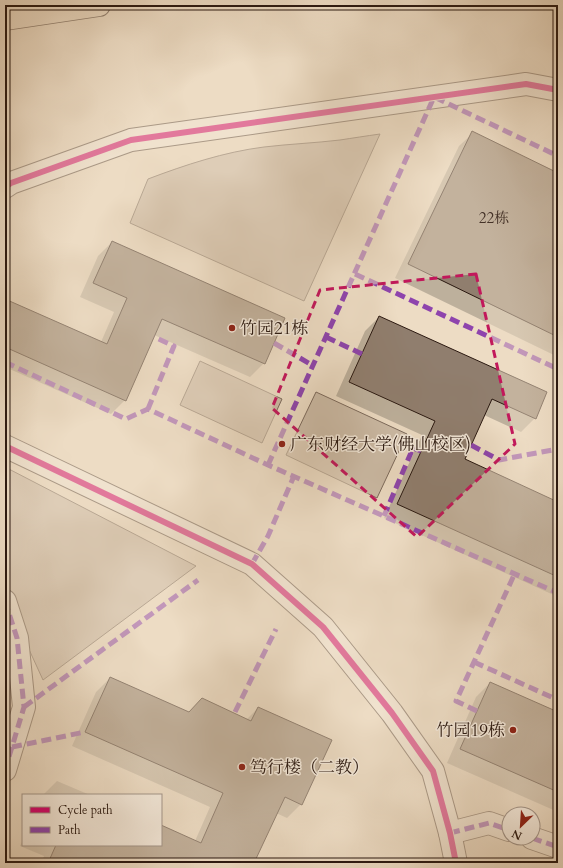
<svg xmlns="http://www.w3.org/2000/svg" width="563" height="868" viewBox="0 0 563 868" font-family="Cardo,'Noto Serif SC',serif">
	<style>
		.green { fill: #ccbba6; stroke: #7c6a5c }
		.shadow { fill: #0003 }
		.building { fill: #907e6e; stroke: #2b1911 }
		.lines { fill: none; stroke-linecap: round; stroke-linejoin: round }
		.minor-casing { stroke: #5c4a3e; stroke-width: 24 }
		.highway-casing { stroke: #2b1911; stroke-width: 24 }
		.minor { stroke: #f3e8d9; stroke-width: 22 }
		.highway { stroke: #eddcc4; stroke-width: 22 }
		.quiet { stroke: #8e44ad; stroke-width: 5; stroke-dasharray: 10 5; stroke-linecap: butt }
		.cycleway-casing { stroke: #f3e8d9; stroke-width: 8 }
		.cycleway { stroke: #d6006c; stroke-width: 6 }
		.marked { fill: none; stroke: #c2185b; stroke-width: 3; stroke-dasharray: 8 5; stroke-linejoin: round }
		.poi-dot { fill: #8f2418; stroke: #f3e8d9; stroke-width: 1.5 }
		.labels { text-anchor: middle; stroke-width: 3; stroke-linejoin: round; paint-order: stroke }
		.number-label { font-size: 15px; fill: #443228 }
		.poi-label { font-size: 17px; fill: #2b1911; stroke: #f3e8d9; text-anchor: start }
	</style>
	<rect width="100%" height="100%" fill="#eddcc4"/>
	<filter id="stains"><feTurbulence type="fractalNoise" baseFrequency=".005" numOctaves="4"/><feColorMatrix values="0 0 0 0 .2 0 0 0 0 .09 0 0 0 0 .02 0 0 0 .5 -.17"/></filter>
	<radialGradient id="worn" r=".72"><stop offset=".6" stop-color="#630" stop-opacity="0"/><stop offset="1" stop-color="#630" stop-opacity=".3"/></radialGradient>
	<!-- green -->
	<g class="green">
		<path d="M380,134l-76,167 -174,-78 18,-44c37,-14 76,-27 116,-32 25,-3 51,-4 76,-7 13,-2 26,-4 40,-6z"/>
		<polygon points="200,361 282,399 262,443 180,405"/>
		<polygon points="316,392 407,434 377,498 286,455"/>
		<polygon points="5,467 196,566 43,680 5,597"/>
	</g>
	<!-- shadow -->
	<g class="shadow">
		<polygon points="473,133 558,174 558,357 395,278 459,146"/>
		<polygon points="112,242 264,363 250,377 154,335 125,400 111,414 5,367 5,300 101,342 114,312 80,297 98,256"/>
		<polygon points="379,317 535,418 521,432 484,415 463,460 558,503 558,597 384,518 422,435 336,396 365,331"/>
		<polygon points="110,678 188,713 246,720 258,708 301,804 287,818 276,813 252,863 41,863 44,856 20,846 23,840 23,845 161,845 161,827 195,841 210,807 72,746 96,692"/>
		<polygon points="490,683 558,713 558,812 447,763 476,697"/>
		<polygon points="57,781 90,795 43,795"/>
	</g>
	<!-- building -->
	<g class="building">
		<polygon points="472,131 558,173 558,337 408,264"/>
		<polygon points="112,241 285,318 265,364 162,319 126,401 5,347 5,299 107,344 127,298 93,283"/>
		<polygon points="379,316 547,392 536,419 492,399 465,459 558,502 558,577 397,504 435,421 349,382"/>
		<polygon points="110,677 189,712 202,698 251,721 258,707 332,740 302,805 285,797 254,863 48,863 56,845 161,845 161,825 201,843 223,793 85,732"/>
		<polygon points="490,682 558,712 558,792 460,749"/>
	</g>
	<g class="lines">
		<defs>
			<g id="minor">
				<polyline points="5,187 11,183 131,140 526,84 558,90"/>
				<polyline points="5,446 252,564 323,627 392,713 433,771 450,833 456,863"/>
				<polyline points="5,601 17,638 24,707 5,770"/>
				<polyline points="450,833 489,823 509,830"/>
				<polyline points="532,838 558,847"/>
			</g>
			<polyline id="highway" points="5,19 99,5"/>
		</defs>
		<!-- minor casing -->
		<use href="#minor" class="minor-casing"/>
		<!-- highway casing -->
		<use href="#highway" class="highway-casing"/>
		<!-- minor -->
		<use href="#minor" class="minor"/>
		<!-- highway -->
		<use href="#highway" class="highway"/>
		<!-- quiet -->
		<g class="quiet">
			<polyline points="355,274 558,369"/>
			<polyline points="326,337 362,354"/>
			<polyline points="274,343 312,365"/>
			<polyline points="5,362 126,419 148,409 268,465 558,593"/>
			<polyline points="148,409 174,346 154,337"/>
			<polyline points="471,445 499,460 558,449"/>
			<polyline points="268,465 434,97 558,156"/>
			<polyline points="384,516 413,448 421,451"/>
			<polyline points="252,564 268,536 294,476"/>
			<polyline points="5,601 17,638 24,707 5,770"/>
			<polyline points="474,662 558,700"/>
			<polyline points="24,707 198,580"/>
			<polyline points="477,711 456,701 515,573"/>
			<polyline points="235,712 276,629"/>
			<polyline points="12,747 85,732"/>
			<polyline points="450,833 489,823 509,830"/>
			<polyline points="532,838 558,847"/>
		</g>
		<defs>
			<g id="cycleway">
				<polyline points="5,187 11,183 131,140 526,84 558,90"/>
				<polyline points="5,446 252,564 323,627 392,713 433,771 450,833 456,863"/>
			</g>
		</defs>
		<!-- cycleway casing -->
		<use href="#cycleway" class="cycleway-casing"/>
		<!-- cycleway -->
		<use href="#cycleway" class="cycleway"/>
	</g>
	<!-- marked area -->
	<path d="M0 0H563V868H0ZM476,274l39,170 -98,93 -145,-129 48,-118z" fill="#eddcc4" fill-opacity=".55" fill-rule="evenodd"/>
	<path class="marked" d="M476,274l39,170 -98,93 -145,-129 48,-118z"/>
	<!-- markers -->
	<g class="poi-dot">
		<circle cx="232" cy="328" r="4"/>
		<circle cx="282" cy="444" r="4"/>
		<circle cx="513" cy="730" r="4"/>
		<circle cx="242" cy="767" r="4"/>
	</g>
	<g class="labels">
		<!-- number labels -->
		<g class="number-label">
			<text x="494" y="223">22栋</text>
		</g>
		<!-- poi labels -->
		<g class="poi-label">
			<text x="240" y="334">竹园21栋</text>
			<text x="290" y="450">广东财经大学(佛山校区)</text>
			<text x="505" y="736" text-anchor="end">竹园19栋</text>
			<text x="250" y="773">笃行楼（二教）</text>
		</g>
	</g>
	<!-- margin -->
	<rect width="563" height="868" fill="none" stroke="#eddcc4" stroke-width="20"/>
	<rect x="6" y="6" width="551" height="856" fill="none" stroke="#2b1911" stroke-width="2"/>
	<rect x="10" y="10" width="543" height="848" fill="none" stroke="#2b1911"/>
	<!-- legend -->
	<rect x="22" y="794" width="140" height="52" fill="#f3e8d9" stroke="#a39589"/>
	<rect x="30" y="807" width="20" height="6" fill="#d6006c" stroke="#a39589"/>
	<text x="58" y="814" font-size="12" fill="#2b1911">Cycle path</text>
	<rect x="30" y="827" width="20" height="6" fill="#8e44ad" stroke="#a39589"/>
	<text x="58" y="834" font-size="12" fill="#2b1911">Path</text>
	<!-- north arrow -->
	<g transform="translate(521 826) rotate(205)"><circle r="19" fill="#f3e8d9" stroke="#a39589"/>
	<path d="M0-3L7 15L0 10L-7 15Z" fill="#8f2418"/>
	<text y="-6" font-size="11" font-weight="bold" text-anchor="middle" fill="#2b1911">N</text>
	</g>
	<rect width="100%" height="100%" filter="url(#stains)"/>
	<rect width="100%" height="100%" fill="url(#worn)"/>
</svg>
